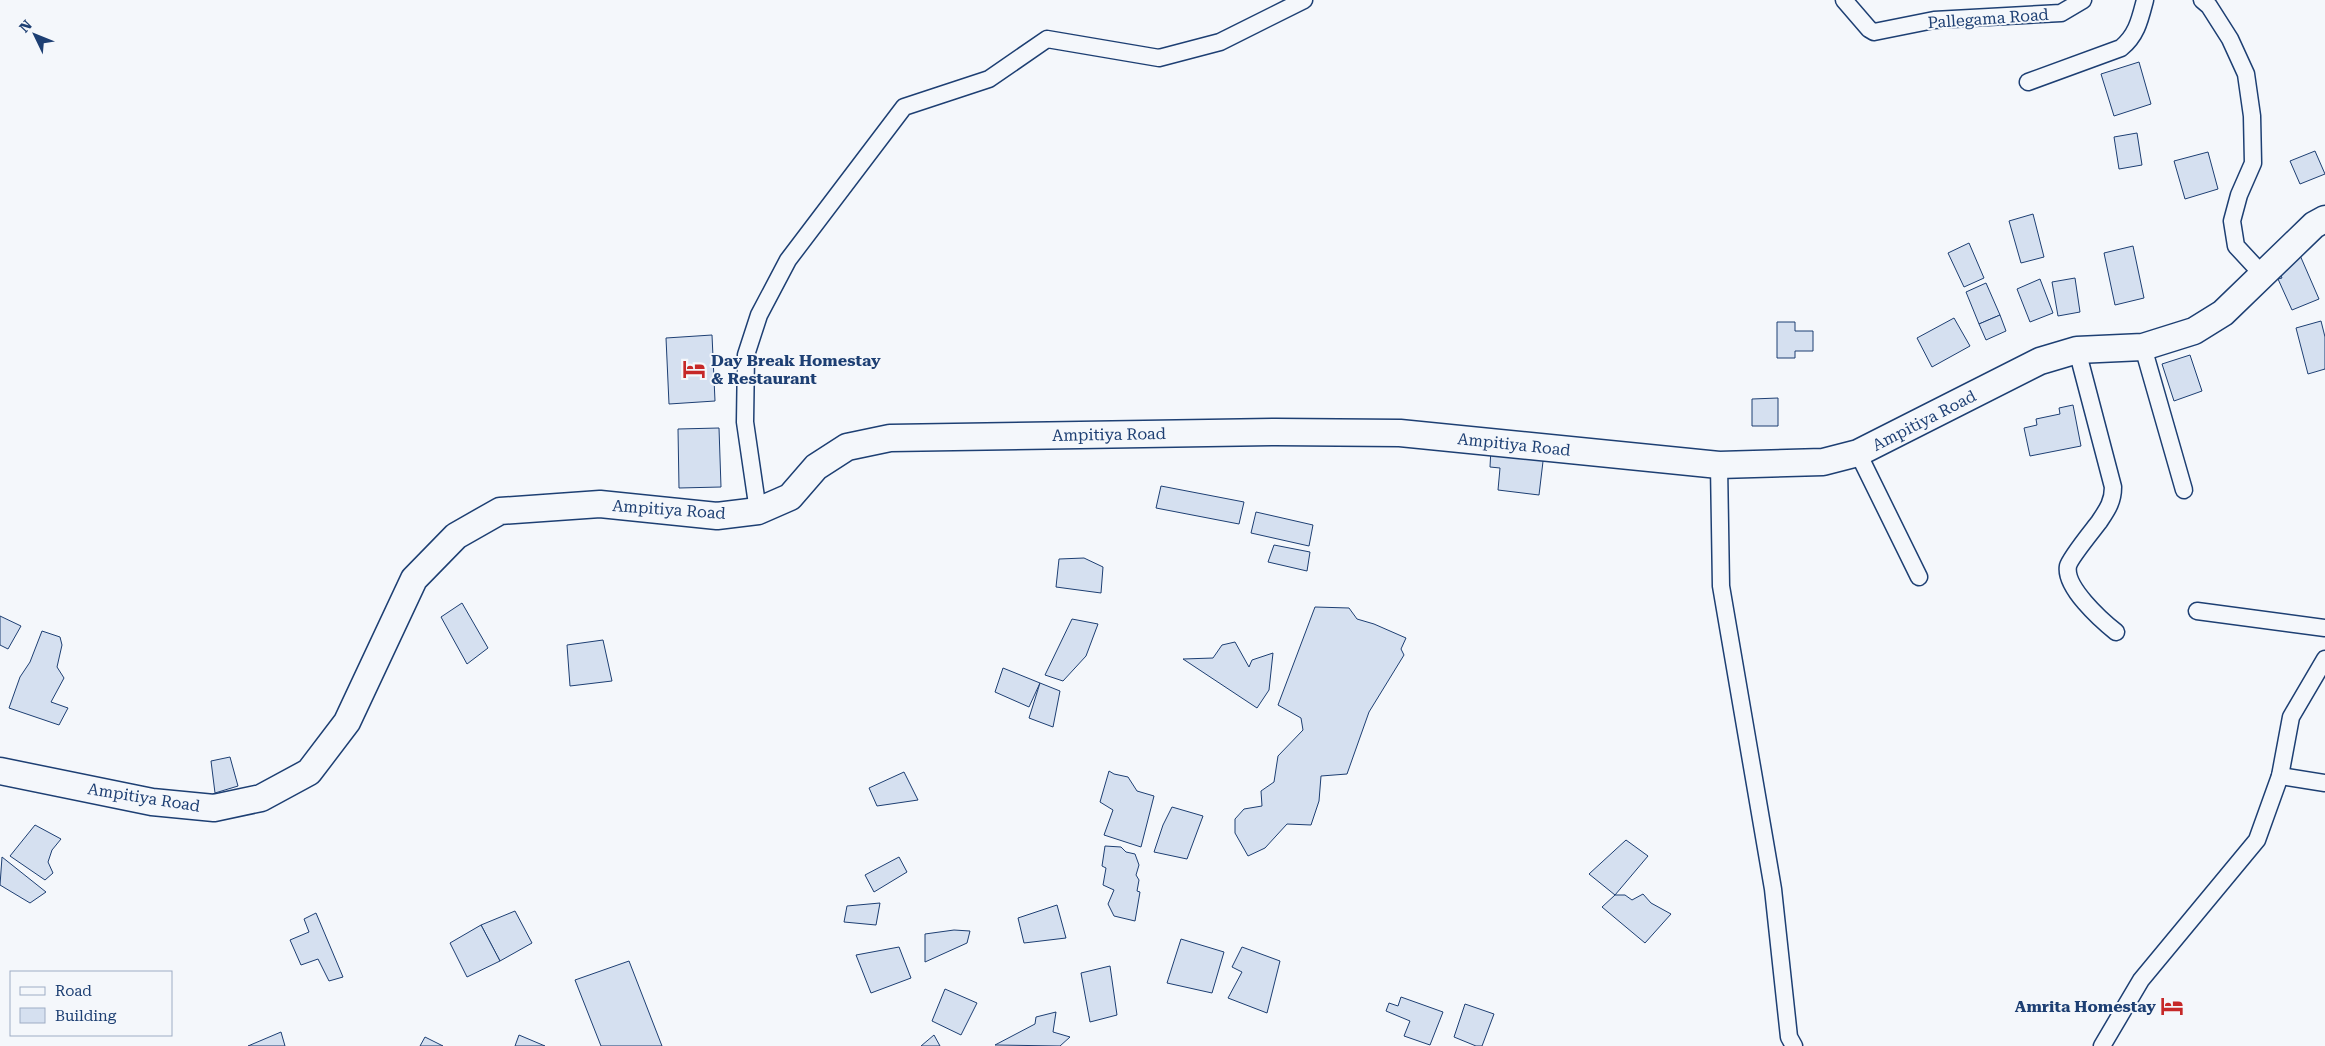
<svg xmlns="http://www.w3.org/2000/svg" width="2325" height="1046" viewBox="0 0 2325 1046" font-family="'Roboto Serif',serif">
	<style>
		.building { fill: #d5e0f0; stroke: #1d3f73 }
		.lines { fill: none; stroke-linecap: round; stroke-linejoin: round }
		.minor-casing { stroke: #1d3f73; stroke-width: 19 }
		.primary-casing { stroke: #1d3f73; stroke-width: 29 }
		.minor { stroke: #f4f7fb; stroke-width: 16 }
		.primary { stroke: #f4f7fb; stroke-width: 26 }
		.labels { text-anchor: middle; stroke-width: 4; stroke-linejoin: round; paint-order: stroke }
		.street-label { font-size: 16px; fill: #1d3f73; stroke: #f4f7fb }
		.poi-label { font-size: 16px; font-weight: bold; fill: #1d3f73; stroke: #f4f7fb; text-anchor: start }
	</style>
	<rect width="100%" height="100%" fill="#f4f7fb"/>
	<!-- building -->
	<g class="building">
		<polygon points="2139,62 2151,104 2114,116 2101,74"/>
		<polygon points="2137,133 2142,165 2119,169 2114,137"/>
		<polygon points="2315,151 2325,174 2300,184 2290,161"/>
		<polygon points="2208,152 2218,189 2185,199 2174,161"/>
		<polygon points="2033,214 2044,257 2021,263 2009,221"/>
		<polygon points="1969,243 1984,278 1964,287 1948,253"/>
		<polygon points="2133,246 2144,298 2115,305 2104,253"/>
		<polygon points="2299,253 2319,299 2292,310 2278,279 2282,278 2276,264"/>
		<polygon points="2075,278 2080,312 2058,316 2052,282"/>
		<polygon points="2040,279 2053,313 2030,322 2017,289"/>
		<polygon points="1986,283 2000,315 1979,324 1966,292"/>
		<polygon points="2000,315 2006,331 1986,340 1979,324"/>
		<polygon points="1954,318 1970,346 1932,367 1917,338"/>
		<polygon points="2321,321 2325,337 2325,369 2308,374 2296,328"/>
		<polygon points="1777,322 1795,322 1795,331 1813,331 1813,351 1795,351 1795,358 1777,358"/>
		<polygon points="712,335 715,401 669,404 666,338"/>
		<polygon points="2190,355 2202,391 2174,401 2162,364"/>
		<polygon points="1778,398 1778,426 1752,426 1752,399"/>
		<polygon points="2073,405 2081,446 2030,456 2024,428 2037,425 2036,419 2060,414 2059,408"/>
		<polygon points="719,428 721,487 679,488 678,429"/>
		<polygon points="1491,448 1544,453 1539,495 1498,490 1500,468 1490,467"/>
		<polygon points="1161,486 1244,502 1239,524 1156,508"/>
		<polygon points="1256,512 1313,525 1309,546 1251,533"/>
		<polygon points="1274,545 1310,552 1307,571 1268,562"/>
		<polygon points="1084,558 1103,567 1101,593 1056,587 1059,559"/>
		<polygon points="462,603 488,648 467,664 441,617"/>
		<polygon points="1315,607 1349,608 1357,619 1374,624 1406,638 1401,649 1404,655 1369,712 1347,774 1321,776 1319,801 1311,825 1287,824 1265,848 1248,856 1235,833 1235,819 1244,809 1262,806 1261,791 1274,782 1278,756 1303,730 1301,718 1278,705"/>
		<polygon points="0,616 21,626 8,649 0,645"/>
		<polygon points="1072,619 1098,624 1086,656 1063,681 1045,675"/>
		<polygon points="42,631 60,637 62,645 57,667 64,678 51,702 68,708 59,725 9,708 20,677 30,662"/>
		<polygon points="603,640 612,681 570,686 567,645"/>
		<polygon points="1235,642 1249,667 1252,660 1273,653 1269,690 1257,708 1183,659 1213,658 1222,645"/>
		<polygon points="1003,668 1040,683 1029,707 995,692"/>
		<polygon points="1040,683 1060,691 1053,727 1029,718"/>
		<polygon points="230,757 238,786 215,793 211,761"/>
		<polygon points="1109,771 1114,774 1128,777 1137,791 1154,796 1141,847 1104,835 1113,810 1100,802"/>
		<polygon points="904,772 918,800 877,806 869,788"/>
		<polygon points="1172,807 1203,816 1187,859 1154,852 1163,825"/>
		<polygon points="35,825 61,839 52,850 48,862 53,873 45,880 10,856"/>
		<polygon points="1626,840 1648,856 1615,895 1589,874"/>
		<polygon points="1105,846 1121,847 1126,852 1135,854 1139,865 1136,875 1139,880 1137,891 1140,892 1135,921 1114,916 1108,904 1114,890 1103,885 1106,868 1102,866"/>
		<polygon points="2,857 46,892 30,903 0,885"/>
		<polygon points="899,857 907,872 874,892 865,875"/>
		<polygon points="1643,894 1651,903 1671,914 1645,943 1602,907 1615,895 1625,895 1632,900"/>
		<polygon points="880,903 876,925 844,922 847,906"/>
		<polygon points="1057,905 1066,938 1024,943 1018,918"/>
		<polygon points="515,911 532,943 500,961 481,925"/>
		<polygon points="316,913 343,977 329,981 318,959 301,965 290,940 309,932 304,919"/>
		<polygon points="481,925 500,961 467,977 450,943"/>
		<polygon points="954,930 970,931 967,943 925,962 925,934"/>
		<polygon points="1181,939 1224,952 1212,993 1167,983"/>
		<polygon points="899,947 911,978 871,993 856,955"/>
		<polygon points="1242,947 1280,961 1267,1013 1228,998 1242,972 1232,967"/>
		<polygon points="629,961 662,1046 601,1046 575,980"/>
		<polygon points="1110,966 1117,1015 1090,1022 1081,973"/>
		<polygon points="945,989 977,1003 961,1035 932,1021"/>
		<polygon points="1401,997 1443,1012 1430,1045 1404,1036 1410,1021 1386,1011 1389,1003 1398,1006"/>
		<polygon points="1465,1004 1494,1014 1482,1046 1476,1046 1454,1037"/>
		<polygon points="1056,1012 1053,1032 1070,1037 1060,1046 995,1045 1035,1024 1036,1017"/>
		<polygon points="281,1032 285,1046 248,1046"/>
		<polygon points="519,1035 545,1046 515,1046"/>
		<polygon points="934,1035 940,1046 921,1046"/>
		<polygon points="425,1037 443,1046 420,1046"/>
	</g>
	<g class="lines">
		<defs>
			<g id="minor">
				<polyline points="1844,0 1869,29 1874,32 1934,20 2061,13 2083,0"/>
				<polyline points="2202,0 2209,6 2230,39 2246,74 2252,116 2253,163 2239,195 2232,221 2236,246 2262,274"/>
				<path d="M2028,82l93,-34c16,-13 19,-29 24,-48"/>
				<polyline points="2143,347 2184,490"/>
				<path d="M2077,350l36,137c0,15 -6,23 -14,35 -6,8 -29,36 -31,44 -4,21 33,54 48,66"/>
				<polyline points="1858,453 1919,577"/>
				<polyline points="1719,465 1721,586 1773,889 1789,1037 1794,1046"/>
				<polyline points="758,511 745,422 746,355 759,315 788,260 904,107 989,79 1047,39 1159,58 1220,42 1304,0"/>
				<polyline points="2197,611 2325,628"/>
				<polyline points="2280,776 2325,783"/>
				<polyline points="2102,1046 2141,980 2257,840 2280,776 2291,717 2325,659"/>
			</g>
			<polyline id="primary" points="0,771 152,802 214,808 261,798 309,772 347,722 414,579 456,536 500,511 600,504 717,516 758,511 790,497 816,467 847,447 890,438 1276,432 1400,433 1719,465 1823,462 1858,453 2040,361 2077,350 2143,347 2194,331 2223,313 2314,225 2325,219"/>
		</defs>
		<!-- minor casing -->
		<use href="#minor" class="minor-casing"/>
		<!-- primary casing -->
		<use href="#primary" class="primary-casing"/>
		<!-- minor -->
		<use href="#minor" class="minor"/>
		<!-- primary -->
		<use href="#primary" class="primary"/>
	</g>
	<!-- icons -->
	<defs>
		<symbol id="hotel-bare" viewBox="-9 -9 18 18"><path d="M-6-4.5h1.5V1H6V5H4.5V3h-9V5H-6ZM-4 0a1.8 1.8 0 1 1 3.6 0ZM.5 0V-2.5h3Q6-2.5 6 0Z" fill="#c62828" stroke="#f4f7fb" stroke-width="2.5" paint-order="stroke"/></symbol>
	</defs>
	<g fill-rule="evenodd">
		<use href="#hotel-bare" x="678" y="353" width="32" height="32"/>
		<use href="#hotel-bare" x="2156" y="990" width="32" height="32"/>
	</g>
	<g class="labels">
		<!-- street labels -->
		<g class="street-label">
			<text transform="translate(1988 18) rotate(-4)" y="6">Pallegama Road</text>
			<text transform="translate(1924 420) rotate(-27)" y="6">Ampitiya Road</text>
			<text transform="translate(1109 434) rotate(-1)" y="6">Ampitiya Road</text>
			<text transform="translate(1514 444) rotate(6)" y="6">Ampitiya Road</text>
			<text transform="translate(669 509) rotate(4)" y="6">Ampitiya Road</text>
			<text transform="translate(144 797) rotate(9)" y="6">Ampitiya Road</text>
		</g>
		<!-- poi labels -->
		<g class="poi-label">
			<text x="711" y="366">Day Break Homestay<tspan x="711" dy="18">&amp; Restaurant</tspan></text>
			<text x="2156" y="1012" text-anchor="end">Amrita Homestay</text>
		</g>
	</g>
	<!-- legend -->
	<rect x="10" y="971" width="162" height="65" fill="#f4f7fb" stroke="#9eadc5"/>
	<rect x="20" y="987" width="25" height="8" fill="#f4f7fb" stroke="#9eadc5"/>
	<text x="55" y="996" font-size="15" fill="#1d3f73">Road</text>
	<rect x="20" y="1008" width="25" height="15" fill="#d5e0f0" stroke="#9eadc5"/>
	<text x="55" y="1021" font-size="15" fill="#1d3f73">Building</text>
	<!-- north arrow -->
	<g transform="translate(35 35) rotate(313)" stroke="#f4f7fb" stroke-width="4" paint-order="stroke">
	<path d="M0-4L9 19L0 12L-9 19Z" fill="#1d3f73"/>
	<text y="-8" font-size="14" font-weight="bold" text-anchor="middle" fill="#1d3f73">N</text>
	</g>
</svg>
